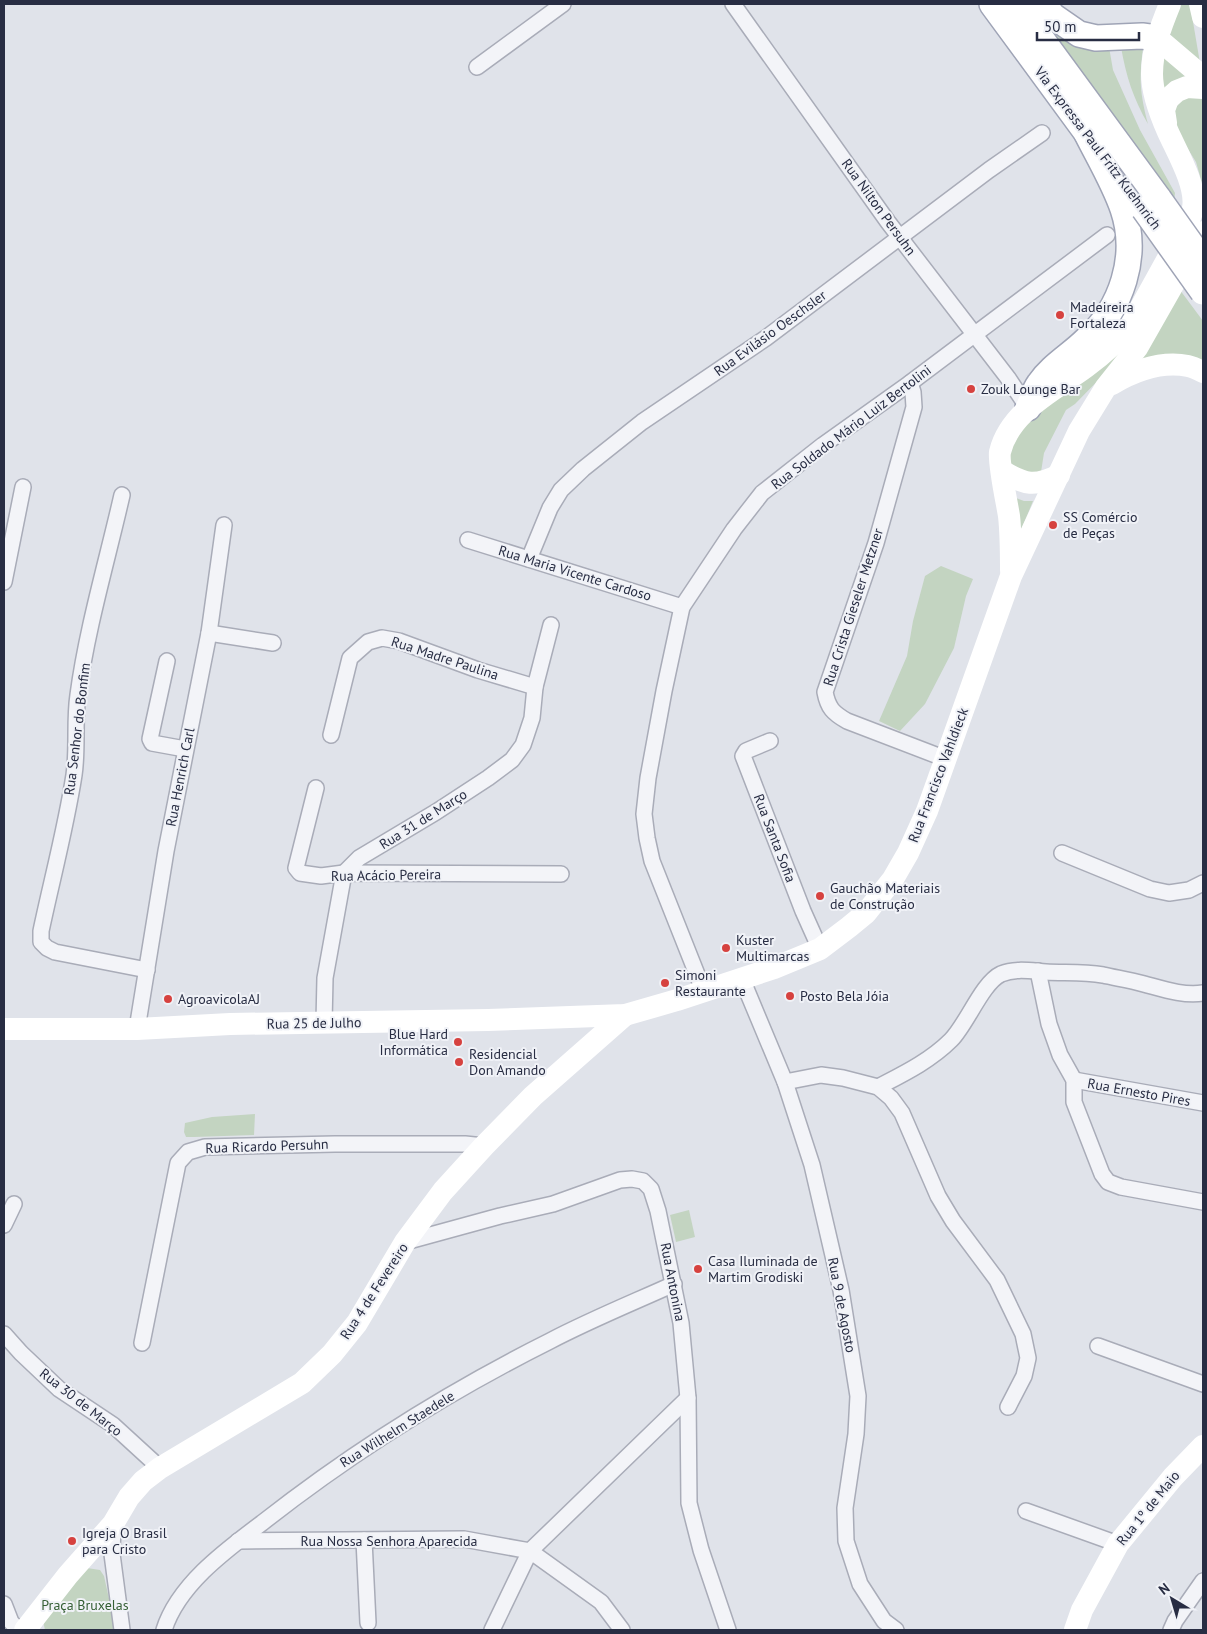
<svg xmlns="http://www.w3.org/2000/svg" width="1207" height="1634" viewBox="0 0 1207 1634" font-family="'PT Sans',sans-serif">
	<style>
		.green { fill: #c3d4c1 }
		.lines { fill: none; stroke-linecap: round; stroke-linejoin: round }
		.street-casing { stroke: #a9acb8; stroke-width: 18 }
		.primary-casing { stroke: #9fa4b6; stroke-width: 28 }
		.street { stroke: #f3f4f8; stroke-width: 15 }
		.secondary { stroke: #fff; stroke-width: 22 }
		.primary { stroke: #fff; stroke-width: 25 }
		.primary-bridge-casing { stroke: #9fa4b6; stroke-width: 28; stroke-linecap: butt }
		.primary-bridge { stroke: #fff; stroke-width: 25 }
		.poi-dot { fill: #d6423f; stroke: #f0f2f7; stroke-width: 2 }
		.labels { text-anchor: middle; stroke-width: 4; stroke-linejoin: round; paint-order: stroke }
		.street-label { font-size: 14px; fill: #282d43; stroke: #f0f2f7 }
		.poi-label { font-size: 14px; fill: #282d43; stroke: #f0f2f7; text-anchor: start }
		.park-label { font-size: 14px; fill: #355f34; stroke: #f0f2f7 }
	</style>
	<rect width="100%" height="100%" fill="#e0e3ea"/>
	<!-- green -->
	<g class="green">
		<polygon points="1022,4 1109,47 1113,70 1140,130 1175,193 1173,211"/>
		<polygon points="1179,4 1190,4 1201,69 1166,42"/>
		<path d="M1121,47l22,1c-4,32 -3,45 5,76 -15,-26 -22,-48 -27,-77z"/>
		<polygon points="1163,55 1196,81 1162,93"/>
		<polygon points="1185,96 1203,96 1203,209 1202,183 1196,162 1183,141 1174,122 1173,111"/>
		<polygon points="1180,290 1203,321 1203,364 1138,361"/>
		<polygon points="1122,345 1120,358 1075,404 1066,410 1044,453 1041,472 1011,473 1008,451 1030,418"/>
		<polygon points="1011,496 1024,501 1033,501 1017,540"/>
		<polygon points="941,566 973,579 966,596 954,648 925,704 900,731 879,721 907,656 913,621 925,576"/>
		<polygon points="255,1114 254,1135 194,1137 186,1137 184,1132 185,1123 212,1117"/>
		<polygon points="689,1210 695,1237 676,1242 670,1215"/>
		<polygon points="87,1568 100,1570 104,1576 116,1630 45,1630 43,1621"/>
	</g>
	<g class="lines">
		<defs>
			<g id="street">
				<polyline points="733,4 888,222 1008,378 1028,408"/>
				<polyline points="477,67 563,4"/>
				<path d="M910,383l3,9 1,15 -38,136 -51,149c3,16 8,21 22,29l99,38"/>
				<path d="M122,495c-15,66 -35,133 -44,200 -4,27 0,53 -4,80 -8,52 -22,104 -33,156v11l6,6 8,4 92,18"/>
				<polyline points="468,540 682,607"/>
				<polyline points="529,559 550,508 561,490 583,469 642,422 766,338 989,170 1042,133"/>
				<polyline points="4,582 23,487"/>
				<polyline points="209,633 273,643"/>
				<polyline points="167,661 150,739 152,743 185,749"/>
				<polyline points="331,735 350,658 368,642 382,638 399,641 478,670 535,687"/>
				<polyline points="770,741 746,751 743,756 803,911 820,949"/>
				<polyline points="316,788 296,868 300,873 321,876 344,873 561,874"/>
				<polyline points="1062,853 1150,889 1169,893 1189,890 1203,883"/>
				<polyline points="1038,971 1049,1024 1060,1055 1074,1080 1074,1102 1102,1174 1108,1182 1121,1187 1203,1202"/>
				<polyline points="742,979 785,1082 812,1165 841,1290 858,1396 856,1434 845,1508 846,1541 860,1584 884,1621 896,1630"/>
				<polyline points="704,992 652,861 647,838 644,814 648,778 664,691 682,607 734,529 762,493 823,445 910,383 1107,235"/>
				<polyline points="324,1023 325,978 344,873 359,858 436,812 488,778 512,760 523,745 532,718 535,687 551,625"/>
				<polyline points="137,1029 166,851 209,633 224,525"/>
				<polyline points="1074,1080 1203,1103"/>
				<polyline points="785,1082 821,1075 843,1078 878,1087 891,1098 902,1113 938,1196 953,1221 997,1280 1023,1334 1028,1358 1024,1376 1008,1407"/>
				<path d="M878,1087c25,-13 52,-26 73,-47 16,-16 31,-57 50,-66 14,-6 30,-3 45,-2 19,1 38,0 57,3 13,3 27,5 41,9 19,5 39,12 59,9"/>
				<polyline points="4,1225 14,1204"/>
				<polyline points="405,1242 500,1216 553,1204 620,1180 632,1179 643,1181 651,1189 658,1211 681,1323 688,1398 689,1503 701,1550 728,1630"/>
				<polyline points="4,1334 21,1353 59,1389 113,1425 160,1468"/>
				<polyline points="142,1343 178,1163 188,1152 205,1147 335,1144 465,1144 484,1146"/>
				<polyline points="1098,1346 1203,1384"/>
				<polyline points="1026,1511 1118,1544"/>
				<polyline points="113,1524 112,1554 122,1630"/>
				<polyline points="364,1540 368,1623"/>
				<polyline points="238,1541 464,1539 530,1551 601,1602 622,1630"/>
				<polyline points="4,1604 11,1622 19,1630"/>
				<path d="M164,1630c14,-45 62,-80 98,-107 89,-70 186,-131 288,-182 40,-21 82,-38 124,-57"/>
				<polyline points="492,1630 530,1551 688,1398"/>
				<polyline points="1171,1630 1175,1621 1203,1581"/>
			</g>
			<g id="primary">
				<polyline points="992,4 1097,147"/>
				<polyline points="1016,4 1159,199"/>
				<polyline points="1043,4 1053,16 1079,34 1096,38 1142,36 1157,38"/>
				<path d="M1028,408c4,-8 6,-17 11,-24 12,-18 32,-29 47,-44 36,-32 53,-84 37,-131 -9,-26 -24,-51 -36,-75"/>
			</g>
		</defs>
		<!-- street casing -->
		<use href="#street" class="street-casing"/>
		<!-- primary casing -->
		<use href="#primary" class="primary-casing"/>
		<!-- street -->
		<use href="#street" class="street"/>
		<!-- secondary -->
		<g class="secondary">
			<polyline points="1200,4 1203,17"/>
			<polyline points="1157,38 1203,77"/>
			<polyline points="1166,123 1164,110 1168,99 1177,91 1187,87 1203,88"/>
			<path d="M1112,384c22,-13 50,-23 76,-18 5,1 11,4 15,6"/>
			<path d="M1002,471c23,14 33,16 57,4"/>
			<path d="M1011,570c0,-18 0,-36 -2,-54 -2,-13 -11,-54 -9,-64 10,-41 55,-62 86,-85 16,-12 32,-26 45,-42l57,-103c2,-4 4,-9 5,-14 4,-22 -16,-56 -25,-76 -8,-18 -16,-39 -16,-58 0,-25 9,-48 18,-70"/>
			<polyline points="4,1029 137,1029 230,1024 488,1020 625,1015 677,1000 774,968 820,949 849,927 866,913 893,879 908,853 927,811 1011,576 1079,431 1106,387 1137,348 1203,232"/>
			<polyline points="25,1630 68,1575 113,1524 129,1497 143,1481 160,1468 302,1383 332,1354 357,1323 405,1242 443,1191 484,1146 533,1096 625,1015"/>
			<polyline points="1075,1630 1082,1610 1118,1544 1173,1477 1203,1446"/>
		</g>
		<!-- primary -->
		<use href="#primary" class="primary"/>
		<defs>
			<g id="primary-bridge">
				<polyline points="1159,199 1203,261"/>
				<polyline points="1144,209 1203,292"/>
			</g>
		</defs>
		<!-- primary-bridge casing -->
		<use href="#primary-bridge" class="primary-bridge-casing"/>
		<!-- primary-bridge -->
		<use href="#primary-bridge" class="primary-bridge"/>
	</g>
	<!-- markers -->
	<g class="poi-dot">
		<circle cx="1060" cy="315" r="5"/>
		<circle cx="971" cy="389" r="5"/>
		<circle cx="1053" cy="525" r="5"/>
		<circle cx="820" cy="896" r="5"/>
		<circle cx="726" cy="948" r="5"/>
		<circle cx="665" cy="983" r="5"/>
		<circle cx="790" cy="996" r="5"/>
		<circle cx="168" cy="999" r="5"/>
		<circle cx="458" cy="1042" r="5"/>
		<circle cx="459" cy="1062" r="5"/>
		<circle cx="698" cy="1269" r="5"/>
		<circle cx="72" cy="1541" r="5"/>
	</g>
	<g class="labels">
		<!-- street labels -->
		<g class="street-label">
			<text transform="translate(1098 148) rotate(53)" y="5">Via Expressa Paul Fritz Kuehnrich</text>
			<text transform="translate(879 207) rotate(54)" y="5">Rua Nilton Persuhn</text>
			<text transform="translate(770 333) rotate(-36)" y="5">Rua Evilásio Oeschsler</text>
			<text transform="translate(851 427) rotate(-37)" y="5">Rua Soldado Mário Luiz Bertolini</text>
			<text transform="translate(575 573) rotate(17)" y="5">Rua Maria Vicente Cardoso</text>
			<text transform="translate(853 607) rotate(-72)" y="5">Rua Crista Gieseler Metzner</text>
			<text transform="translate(445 658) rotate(18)" y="5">Rua Madre Paulina</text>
			<text transform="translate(77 729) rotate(-83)" y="5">Rua Senhor do Bonfim</text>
			<text transform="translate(938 775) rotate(-69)" y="5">Rua Francisco Vahldieck</text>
			<text transform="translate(180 777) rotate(-79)" y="5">Rua Henrich Carl</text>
			<text transform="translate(423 819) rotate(-32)" y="5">Rua 31 de Março</text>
			<text transform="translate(775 838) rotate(69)" y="5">Rua Santa Sofia</text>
			<text transform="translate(386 875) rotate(-1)" y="5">Rua Acácio Pereira</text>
			<text transform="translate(314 1023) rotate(-1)" y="5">Rua 25 de Julho</text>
			<text transform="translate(1139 1092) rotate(10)" y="5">Rua Ernesto Pires</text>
			<text transform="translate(267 1146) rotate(-2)" y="5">Rua Ricardo Persuhn</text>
			<text transform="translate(673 1282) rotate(79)" y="5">Rua Antonina</text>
			<text transform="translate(374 1291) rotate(-57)" y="5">Rua 4 de Fevereiro</text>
			<text transform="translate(842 1305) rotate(79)" y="5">Rua 9 de Agosto</text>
			<text transform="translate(81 1402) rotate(38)" y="5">Rua 30 de Março</text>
			<text transform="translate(397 1429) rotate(-32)" y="5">Rua Wilhelm Staedele</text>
			<text transform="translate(1148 1508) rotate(-51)" y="5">Rua 1º de Maio</text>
			<text x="389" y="1546">Rua Nossa Senhora Aparecida</text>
		</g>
		<!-- poi labels -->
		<g class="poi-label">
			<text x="1070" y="312">Madeireira<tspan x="1070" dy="16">Fortaleza</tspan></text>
			<text x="981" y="394">Zouk Lounge Bar</text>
			<text x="1063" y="522">SS Comércio<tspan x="1063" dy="16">de Peças</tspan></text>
			<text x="830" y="893">Gauchão Materiais<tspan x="830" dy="16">de Construção</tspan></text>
			<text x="736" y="945">Kuster<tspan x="736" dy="16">Multimarcas</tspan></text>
			<text x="675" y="980">Simoni<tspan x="675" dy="16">Restaurante</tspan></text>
			<text x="800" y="1001">Posto Bela Jóia</text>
			<text x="178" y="1004">AgroavicolaAJ</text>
			<text x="448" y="1039" text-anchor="end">Blue Hard<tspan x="448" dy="16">Informática</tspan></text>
			<text x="469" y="1059">Residencial<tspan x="469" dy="16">Don Amando</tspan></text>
			<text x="708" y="1266">Casa Iluminada de<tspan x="708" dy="16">Martim Grodiski</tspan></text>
			<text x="82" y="1538">Igreja O Brasil<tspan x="82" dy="16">para Cristo</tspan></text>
		</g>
		<!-- park labels -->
		<g class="park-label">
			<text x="85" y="1610">Praça Bruxelas</text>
		</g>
	</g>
	<!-- border -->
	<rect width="1207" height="1634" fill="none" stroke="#282d43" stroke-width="10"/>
	<!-- north arrow -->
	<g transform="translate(1172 1599) rotate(322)" stroke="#f0f2f7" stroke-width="4" paint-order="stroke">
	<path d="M0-4L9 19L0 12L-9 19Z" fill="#282d43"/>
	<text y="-8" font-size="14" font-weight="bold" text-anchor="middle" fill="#282d43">N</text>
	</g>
	<!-- scale -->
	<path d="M1037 32v8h102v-8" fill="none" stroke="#282d43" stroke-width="2.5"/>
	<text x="1044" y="32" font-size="15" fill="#282d43" stroke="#f0f2f7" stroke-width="4" paint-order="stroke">50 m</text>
</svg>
